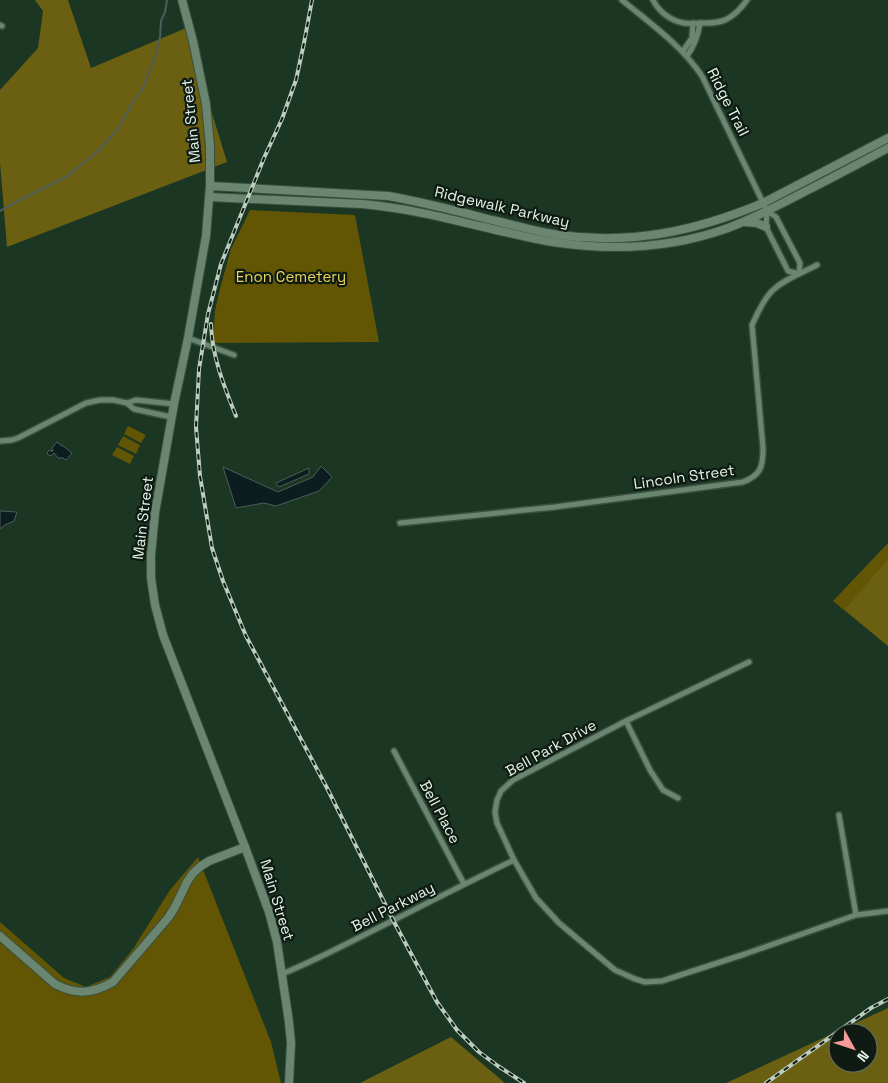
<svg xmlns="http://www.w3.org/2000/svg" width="888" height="1083" viewBox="0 0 888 1083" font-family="'Space Grotesk',sans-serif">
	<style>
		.green { fill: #625604 }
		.forest { fill: #6b5f12; fill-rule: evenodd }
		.water { fill: #0c1d1f; stroke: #4c5d5b }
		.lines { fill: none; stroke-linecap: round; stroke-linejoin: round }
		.stream { stroke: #4c5d5b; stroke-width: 2 }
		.street-casing { stroke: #3a5041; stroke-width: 8 }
		.secondary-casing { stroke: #3a5041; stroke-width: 10 }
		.street { stroke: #6a8671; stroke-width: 5 }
		.secondary { stroke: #6a8671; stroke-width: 8 }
		.rail-casing { stroke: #bbcdc0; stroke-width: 4 }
		.rail { stroke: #0f1a12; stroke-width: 2; stroke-dasharray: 5.5; stroke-linecap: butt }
		.labels { text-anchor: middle; stroke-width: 4.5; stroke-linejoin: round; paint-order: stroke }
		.street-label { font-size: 15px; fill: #e3f3e7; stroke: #0f1a12 }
		.park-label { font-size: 15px; fill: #ead557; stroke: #0f1a12 }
	</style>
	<rect width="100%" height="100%" fill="#1c3624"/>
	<!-- green -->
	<g class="green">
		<polygon points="250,210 355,215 379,342 213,343 215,310 221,285 231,249"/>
		<polygon points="128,426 146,435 141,443 124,434"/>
		<polygon points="123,436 140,445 136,454 118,445"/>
		<polygon points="117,447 134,456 130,464 112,455"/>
		<polygon points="888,543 888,646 833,601"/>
		<polygon points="198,857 271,1042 281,1083 0,1083 0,922 64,978 86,987 110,977 133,949 170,890"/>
	</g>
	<!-- forest -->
	<g class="forest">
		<polygon points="35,0 68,0 91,68 186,28 227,162 7,247 0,163 0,90 38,48 43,11"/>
		<polygon points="888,559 888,646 845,610"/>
		<path d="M888,1007v76h-162l162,-75zM838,1033h30v30h-30z"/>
		<polygon points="451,1037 505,1083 360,1083"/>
	</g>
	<!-- water -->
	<g class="water">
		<polygon points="57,442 62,446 63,446 72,453 66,460 63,458 58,458 54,453 51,456 47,454 48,451 51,450 52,452 53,451 52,448"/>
		<polygon points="321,466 332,477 319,491 276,506 264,503 236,508 223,467 278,492 313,477"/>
		<polygon points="309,468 309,474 279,487 276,483"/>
		<polygon points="0,511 17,512 14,521 5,525 0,529"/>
	</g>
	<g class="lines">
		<!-- stream -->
		<polyline class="stream" points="0,211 14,203 66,177 98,151 118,129 131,105 143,88 155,57 160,37 161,21 165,12 167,0"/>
		<defs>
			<g id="street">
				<path d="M622,0c29,24 59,45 80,76l65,135 9,6 24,46 -1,11 -11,-3 -22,-44 1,-16"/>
				<path d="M653,0c6,12 18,21 31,23 6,1 14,0 20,0 8,0 16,0 23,-4 8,-4 15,-12 20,-19"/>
				<polyline points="0,25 2,26"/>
				<polyline points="683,51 692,38 693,23"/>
				<path d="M687,56c8,-11 11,-20 13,-33"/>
				<polyline points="188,338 234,355"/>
				<polyline points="127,403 136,400 174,404"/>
				<polyline points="0,441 12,440 18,438 86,403 100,400 113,400 127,403 134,409 171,417"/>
				<path d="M400,523l155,-16 188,-25c18,-7 20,-15 20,-34l-11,-123c5,-11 11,-25 20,-34 12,-12 30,-18 45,-26"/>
				<polyline points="749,662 626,721 513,780 501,791 497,800 495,812 497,823 514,860 536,898 559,923 609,965 615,970 635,979 645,982 662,981 745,954 856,915 888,911"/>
				<polyline points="626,721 650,770 663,790 678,798"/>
				<polyline points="394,751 464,884"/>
				<polyline points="839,815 856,915"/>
				<path d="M282,974c37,-15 72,-34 108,-52 41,-21 82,-42 124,-62"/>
			</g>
			<g id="secondary">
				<polyline points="182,0 193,41 206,104 210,146 210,186 206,236 188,338 174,404 155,513 151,555 151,578 155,605 163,635 245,847 269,912 277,942 289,1022 291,1043 289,1083"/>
				<path d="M210,186l178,10c35,6 69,15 104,24 22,5 44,12 67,15 73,10 137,-4 204,-32l125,-65"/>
				<path d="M209,197l153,7c47,4 92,16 138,27 20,4 39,10 60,12 56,8 115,4 168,-15 27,-10 51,-23 76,-36 28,-14 56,-29 84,-44"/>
				<polyline points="744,222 757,223 766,227"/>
				<path d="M0,936l55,48c21,11 37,10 58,-2l55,-64 7,-11 12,-25 6,-9 8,-7 8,-5 36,-14"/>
			</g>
		</defs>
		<!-- street casing -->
		<use href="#street" class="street-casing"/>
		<!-- secondary casing -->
		<use href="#secondary" class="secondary-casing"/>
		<!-- street -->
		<use href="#street" class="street"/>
		<!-- secondary -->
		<use href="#secondary" class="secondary"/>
		<defs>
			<g id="rail">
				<polyline points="312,0 304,43 296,80 282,119 264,158 221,264 208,314 199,369 196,427 200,476 212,548 223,581 246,636 327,788 393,920 437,1002 457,1030 479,1052 498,1066 524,1083"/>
				<path d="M211,324c1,33 13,62 25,92"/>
				<polyline points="766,1083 871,1008 888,999"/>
			</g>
		</defs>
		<!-- rail casing -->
		<use href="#rail" class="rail-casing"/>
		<!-- rail -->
		<use href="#rail" class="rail"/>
	</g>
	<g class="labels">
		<!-- street labels -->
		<g class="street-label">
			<text transform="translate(728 102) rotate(63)" y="5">Ridge Trail</text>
			<text transform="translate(191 121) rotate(-96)" y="5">Main Street</text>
			<text transform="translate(502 207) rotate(13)" y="5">Ridgewalk Parkway</text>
			<text transform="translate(684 477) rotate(-8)" y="5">Lincoln Street</text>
			<text transform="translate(143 518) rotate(-83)" y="5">Main Street</text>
			<text transform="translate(551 748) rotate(-29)" y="5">Bell Park Drive</text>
			<text transform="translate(440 812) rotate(62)" y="5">Bell Place</text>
			<text transform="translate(277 900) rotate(73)" y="5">Main Street</text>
			<text transform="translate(393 907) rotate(-27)" y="5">Bell Parkway</text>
		</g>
		<!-- park labels -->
		<g class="park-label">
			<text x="291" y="282">Enon Cemetery</text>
		</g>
	</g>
	<!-- north arrow -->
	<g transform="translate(853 1048) rotate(130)"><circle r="24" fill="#0f1a12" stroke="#647167"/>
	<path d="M0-4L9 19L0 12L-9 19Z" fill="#f59b99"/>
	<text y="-8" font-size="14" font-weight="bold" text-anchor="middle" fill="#e3f3e7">N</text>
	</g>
</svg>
